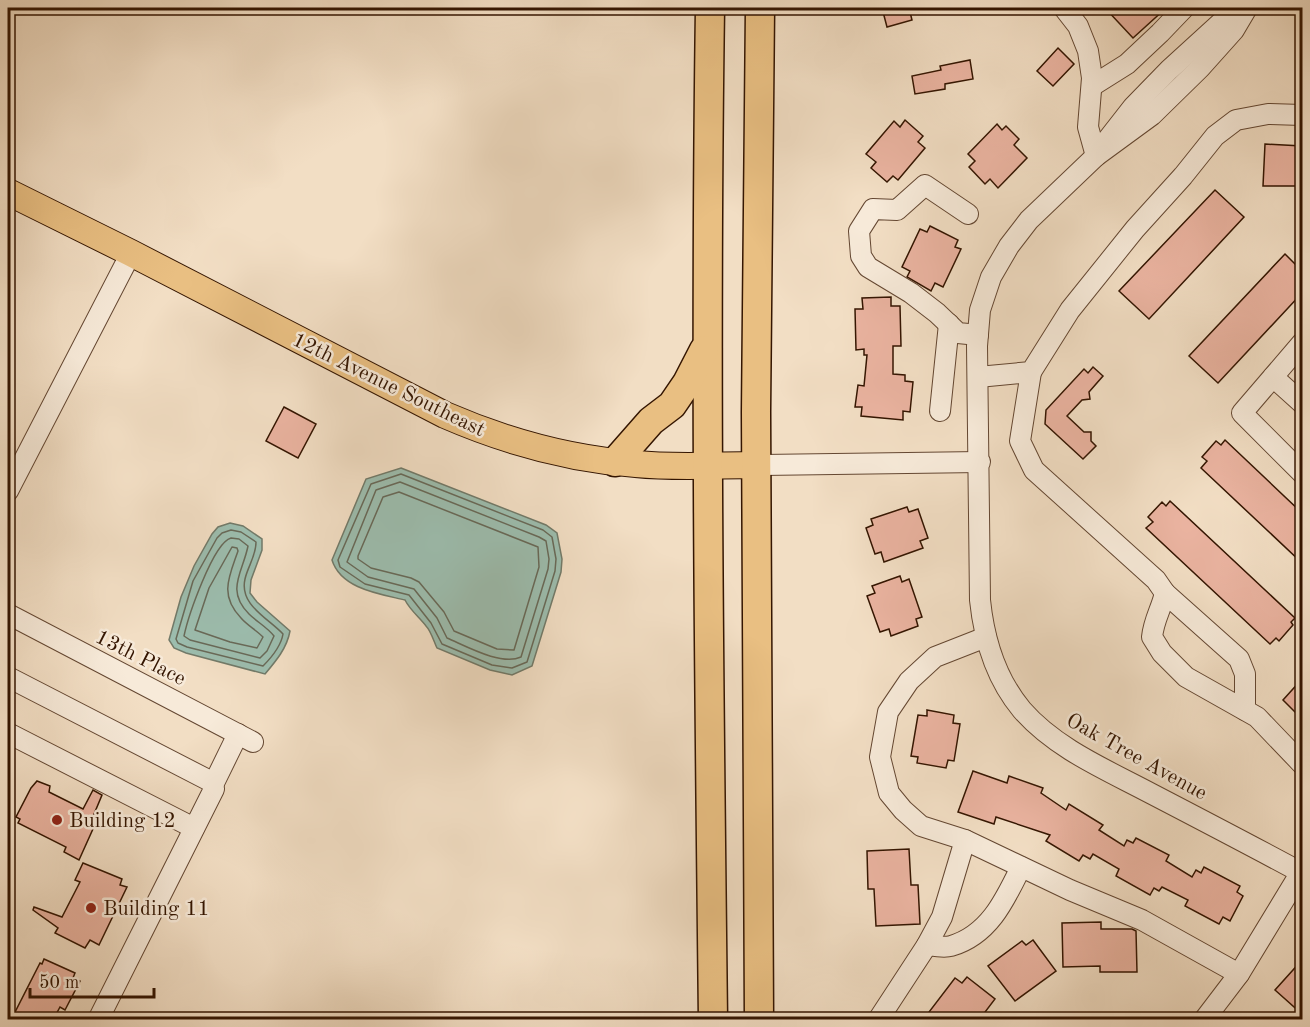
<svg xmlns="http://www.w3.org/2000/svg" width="1310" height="1027" viewBox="0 0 1310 1027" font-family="'Old Standard TT',serif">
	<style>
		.water { fill: #9cbdae; stroke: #727a69; stroke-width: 1.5 }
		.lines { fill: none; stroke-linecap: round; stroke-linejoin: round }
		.shore { stroke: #686958; stroke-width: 1.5 }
		.building { fill: #eab3a0; stroke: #341501; stroke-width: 1.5 }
		.minor-casing { stroke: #644732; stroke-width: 22 }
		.major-casing { stroke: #341501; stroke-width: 28 }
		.highway-casing { stroke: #341501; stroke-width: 31 }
		.minor { stroke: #f7ead9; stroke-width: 20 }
		.major { stroke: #e9bf82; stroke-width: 26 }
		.highway { stroke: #e9bf82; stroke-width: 28 }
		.poi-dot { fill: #8f2418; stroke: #f7ead9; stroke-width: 2 }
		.labels { text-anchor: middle; stroke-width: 5; stroke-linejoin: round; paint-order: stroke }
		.street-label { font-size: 21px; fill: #341501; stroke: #f7ead9 }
		.poi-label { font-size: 21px; fill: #341501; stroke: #f7ead9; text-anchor: start }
	</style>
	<rect width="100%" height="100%" fill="#f2dec4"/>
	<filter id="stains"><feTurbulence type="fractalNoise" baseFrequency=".00333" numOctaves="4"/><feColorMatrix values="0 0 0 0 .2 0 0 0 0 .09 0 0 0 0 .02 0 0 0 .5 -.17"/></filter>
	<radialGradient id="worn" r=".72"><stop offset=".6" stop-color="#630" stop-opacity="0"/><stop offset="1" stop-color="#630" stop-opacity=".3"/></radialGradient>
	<!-- water -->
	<g class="water">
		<path d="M401,468l145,57 11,8 5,26 -1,13 -29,94 -20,9 -22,-5 -53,-22c-3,-6 -6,-17 -11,-22 -6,-8 -16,-16 -21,-26 -25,-6 -64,-11 -73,-40l34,-81z"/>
		<path d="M230,523l13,3 19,13v11l-11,30 -1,13 7,9 33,29c-3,17 -14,30 -25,43l-79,-21 -12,-5 -5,-8 12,-43 13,-31 18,-32 6,-7z"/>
	</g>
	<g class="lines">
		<!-- shore -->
		<g class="shore">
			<polygon points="401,474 543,530 552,537 556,559 555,571 527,662 512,668 492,665 442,644 431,623 409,595 365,584 340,567 338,560 371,484"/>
			<path d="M400,482l139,55 7,4 3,18 -1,10 -27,88c-20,9 -55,-11 -74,-19l-10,-20 -23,-29 -46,-12 -21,-15 29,-72z"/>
			<polygon points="399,492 538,547 539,567 514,650 497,649 454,631 444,612 419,582 411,578 371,568 358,559 358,556 383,497"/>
			<path d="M231,530l10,2 15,10c0,14 -8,24 -11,37 -6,26 23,39 38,55 -2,12 -12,24 -20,32l-76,-19 -9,-4 -2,-4 17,-58 24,-43 5,-5z"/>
			<path d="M231,538l8,1 9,7c-5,26 -23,44 1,68 8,8 18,13 25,22l-7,15 -7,7 -70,-18 -6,-4c4,-19 29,-93 47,-98z"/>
			<path d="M232,547l5,1 1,3c-9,26 -19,44 3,67 6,7 15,12 22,19l-6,11 -27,-6 -35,-12 14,-42z"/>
		</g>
	</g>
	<!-- building -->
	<g class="building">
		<polygon points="882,8 909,8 912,20 887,27"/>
		<polygon points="1105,8 1166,8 1133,38"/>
		<polygon points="1058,48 1074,64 1053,86 1037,71"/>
		<polygon points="970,60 973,79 945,84 945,89 915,94 912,76 941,70 940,66"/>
		<polygon points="905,120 923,136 918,142 925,148 898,180 893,176 887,182 871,168 876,162 866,154 894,121 900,127"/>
		<polygon points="997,124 1002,130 1006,126 1019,139 1014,145 1027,158 998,188 990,179 985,184 969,167 975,161 968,154"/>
		<polygon points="1265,144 1302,146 1302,186 1263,186"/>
		<polygon points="1215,190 1244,217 1149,319 1119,291"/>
		<polygon points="930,226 958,240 955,247 961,249 943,287 935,283 931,291 907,277 910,271 902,267 920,229 927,232"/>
		<polygon points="1285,254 1302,271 1302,293 1218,383 1189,356"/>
		<polygon points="891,297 891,306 900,306 901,346 893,346 893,374 905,375 905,381 913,382 910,412 903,411 903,420 861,416 862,407 855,407 858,385 864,386 867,355 864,355 864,349 856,350 855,309 863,309 862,298"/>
		<polygon points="1093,367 1103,376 1089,392 1090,399 1082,400 1067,416 1084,432 1091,432 1091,441 1096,446 1083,459 1045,424 1046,410 1084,369 1088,373"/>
		<polygon points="284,407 316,424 298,458 266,441"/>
		<polygon points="1225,440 1302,513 1302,563 1201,468 1207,461 1202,457 1216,441 1221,445"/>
		<polygon points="1170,501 1295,618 1291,622 1293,625 1279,641 1276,638 1270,644 1146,528 1153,522 1148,517 1162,502 1166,506"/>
		<polygon points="907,507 909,512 918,509 928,538 920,541 923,548 884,562 881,552 875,554 866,528 873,525 871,519"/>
		<polygon points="900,576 902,582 909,579 922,617 916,619 918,626 891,636 889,629 880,632 867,596 875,593 872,586"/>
		<polygon points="1302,679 1302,719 1283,700"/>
		<polygon points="927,710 954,715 953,723 960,724 954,761 948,760 946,768 917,763 918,757 911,756 918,715 927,716"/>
		<polygon points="973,771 1007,783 1009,776 1043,788 1041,793 1066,810 1069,804 1103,825 1099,830 1124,846 1127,840 1133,843 1136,838 1169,855 1166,861 1192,877 1196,870 1201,873 1204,867 1240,886 1237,892 1243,896 1230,921 1223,917 1219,924 1185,906 1188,900 1162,887 1159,891 1154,888 1150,895 1116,876 1119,869 1093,854 1090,859 1083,855 1079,861 1046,841 1050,835 996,817 994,824 958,812"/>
		<polygon points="37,781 50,786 49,792 83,809 93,790 102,795 92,819 97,820 79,860 64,852 66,847 18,823 20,819 16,817 31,788"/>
		<polygon points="909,849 911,885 918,885 920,924 876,926 874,889 868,889 867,851"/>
		<polygon points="83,863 122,879 120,885 127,887 99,945 90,940 85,948 55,933 58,928 33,910 34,907 62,917 80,882 75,880"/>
		<polygon points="1101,922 1101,929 1132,929 1136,931 1137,972 1100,972 1100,966 1063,967 1062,923"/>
		<polygon points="1033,940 1056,971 1015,1001 988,966 1022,941 1026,945"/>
		<polygon points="44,959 75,973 73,978 80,981 65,1010 60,1007 53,1020 11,1020 40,963 42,964"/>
		<polygon points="1302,960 1302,1014 1275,990"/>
		<polygon points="967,977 995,999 979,1020 939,1020 929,1012 955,978 962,983"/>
	</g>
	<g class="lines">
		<defs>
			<g id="minor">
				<polyline points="1064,8 1078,26 1088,51 1092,78 1088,127 1096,156"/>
				<path d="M1247,8l-13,22 -34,38 -48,47 -56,41 -67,64 -20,26 -18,31 -11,33 -3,36 3,254c4,39 16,79 42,110 34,39 85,60 130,84 50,26 100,52 150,79"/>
				<polyline points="1092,86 1127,64 1160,33 1184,8"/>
				<polyline points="1108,139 1133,107 1169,70 1226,18 1246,8"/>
				<polyline points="968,214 925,185 897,210 873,209 859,231 861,256 868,267 911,293 937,313 958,333 978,335"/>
				<polyline points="1302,343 1242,413 1302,473"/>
				<path d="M1031,372l-11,69 14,29 122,110 9,13c-4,17 -11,26 -13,44l10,16 24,24 71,40 45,47"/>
				<polyline points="978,377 1031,372 1070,310 1135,229 1183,176 1215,136 1236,120 1268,114 1302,115"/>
				<polyline points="1273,377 1302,403"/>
				<polyline points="940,411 949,324"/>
				<polyline points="757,465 980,462"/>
				<polyline points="8,491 131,253"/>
				<polyline points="1165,593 1239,659 1245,674 1245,710"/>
				<polyline points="8,614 253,742"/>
				<polyline points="986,637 935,657 909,681 888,712 880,757 889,793 903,810 921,826 965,840 1070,890 1142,920 1239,974"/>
				<polyline points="8,677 212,782 214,789 98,1020"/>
				<polyline points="8,733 194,828"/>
				<polyline points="213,785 238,734"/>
				<path d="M927,945c7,1 17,3 24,1 38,-11 54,-46 70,-79"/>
				<polyline points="878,1020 927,945 942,917 965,840"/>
				<polyline points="1204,1020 1239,974 1301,872"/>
			</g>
			<path id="major" d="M8,192l123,61 314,162c62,27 124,44 191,49 40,4 81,1 121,1"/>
			<g id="highway">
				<path d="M710,8c-5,337 -1,674 3,1012"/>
				<polyline points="615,462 651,421 672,405 687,383 704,350"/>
				<polyline points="759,1020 756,412 760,8"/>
			</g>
		</defs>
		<!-- minor casing -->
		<use href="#minor" class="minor-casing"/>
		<!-- major casing -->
		<use href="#major" class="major-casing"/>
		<!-- highway casing -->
		<use href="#highway" class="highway-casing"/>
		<!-- minor -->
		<use href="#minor" class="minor"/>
		<!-- major -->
		<use href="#major" class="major"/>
		<!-- highway -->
		<use href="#highway" class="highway"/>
	</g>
	<!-- markers -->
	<g class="poi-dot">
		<circle cx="57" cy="820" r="6"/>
		<circle cx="91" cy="908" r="6"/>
	</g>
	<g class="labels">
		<!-- street labels -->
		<g class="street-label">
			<text transform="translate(389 384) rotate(26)" y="7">12th Avenue Southeast</text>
			<text transform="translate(141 657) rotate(27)" y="7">13th Place</text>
			<text transform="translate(1137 756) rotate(29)" y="7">Oak Tree Avenue</text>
		</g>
		<!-- poi labels -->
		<g class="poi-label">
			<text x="69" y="827">Building 12</text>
			<text x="103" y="915">Building 11</text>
		</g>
	</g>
	<!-- margin -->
	<rect width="1310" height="1027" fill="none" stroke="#f2dec4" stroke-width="30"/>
	<rect x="9" y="9" width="1292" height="1009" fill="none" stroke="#341501" stroke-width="3"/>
	<rect x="15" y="15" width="1280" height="997" fill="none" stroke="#341501" stroke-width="1.5"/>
	<!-- scale -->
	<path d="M30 988v9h124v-9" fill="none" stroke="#341501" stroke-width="3"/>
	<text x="39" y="988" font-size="18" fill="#341501" stroke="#f7ead9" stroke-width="4.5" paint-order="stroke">50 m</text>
	<rect width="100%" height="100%" filter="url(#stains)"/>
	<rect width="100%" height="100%" fill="url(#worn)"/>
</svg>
